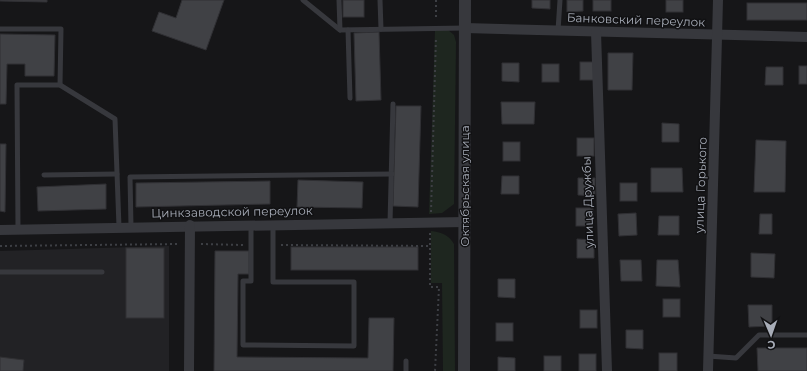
<svg xmlns="http://www.w3.org/2000/svg" width="807" height="371" viewBox="0 0 807 371" font-family="Montserrat,sans-serif">
	<style>
		.built { fill: #222225 }
		.green { fill: #1e261f }
		.building { fill: #404145; stroke: #303034 }
		.lines { fill: none; stroke-linecap: round; stroke-linejoin: round }
		.path { stroke: #3d3f44; stroke-width: 2; stroke-dasharray: 2 3; stroke-linecap: butt }
		.service { stroke: #37383d; stroke-width: 5 }
		.minor { stroke: #37383d; stroke-width: 10 }
		.tertiary { stroke: #37383d; stroke-width: 12 }
		.labels { text-anchor: middle; stroke-width: 3; stroke-linejoin: round; paint-order: stroke }
		.street-label { font-size: 12px; fill: #a8adb8; stroke: #111113 }
	</style>
	<rect width="100%" height="100%" fill="#161618"/>
	<!-- built -->
	<polygon class="built" points="169,246 169,371 0,371 0,251"/>
	<!-- green -->
	<g class="green">
		<polygon points="435,30 448,30 454,35 456,42 454,204 442,213 429,214"/>
		<path d="M431,231c10,1 18,4 23,13l1,127h-12l-1,-88h-11z"/>
	</g>
	<!-- building -->
	<g class="building">
		<polygon points="0,0 47,0 47,2 0,1"/>
		<polygon points="182,0 224,0 206,50 152,31 159,12 176,18"/>
		<rect x="343" y="0" width="21" height="17"/>
		<polygon points="532,0 550,0 550,9 532,8"/>
		<polygon points="567,0 583,0 583,11 567,12"/>
		<rect x="593" y="0" width="18" height="11"/>
		<rect x="666" y="0" width="17" height="12"/>
		<rect x="747" y="3" width="60" height="17"/>
		<polygon points="379,32 381,100 356,101 354,33"/>
		<polygon points="0,34 55,35 54,76 25,76 25,64 7,64 6,104 0,104"/>
		<polygon points="608,53 633,53 632,90 608,90"/>
		<rect x="580" y="62" width="17" height="18"/>
		<polygon points="502,63 519,63 519,82 502,81"/>
		<rect x="542" y="64" width="17" height="18"/>
		<rect x="799" y="66" width="8" height="18"/>
		<polygon points="766,67 783,67 783,85 765,85"/>
		<polygon points="501,102 535,102 534,124 502,124"/>
		<polygon points="396,106 421,106 418,207 393,206"/>
		<polygon points="662,123 679,124 679,142 662,142"/>
		<rect x="577" y="138" width="17" height="18"/>
		<polygon points="756,140 786,141 785,192 754,192"/>
		<rect x="503" y="142" width="17" height="19"/>
		<polygon points="0,144 6,144 5,212 0,211"/>
		<polygon points="651,168 682,168 683,192 651,192"/>
		<polygon points="502,176 519,176 519,194 501,194"/>
		<polygon points="578,178 595,178 595,196 578,195"/>
		<polygon points="298,180 363,182 362,208 297,207"/>
		<polygon points="270,181 270,204 136,207 136,183"/>
		<rect x="620" y="183" width="17" height="18"/>
		<polygon points="106,184 106,209 38,211 37,187"/>
		<rect x="576" y="208" width="17" height="18"/>
		<polygon points="636,213 637,235 619,236 618,214"/>
		<polygon points="760,214 772,214 772,234 759,234"/>
		<polygon points="659,216 679,216 679,235 658,235"/>
		<polygon points="577,239 594,240 594,258 577,258"/>
		<rect x="291" y="247" width="127" height="23"/>
		<rect x="126" y="248" width="38" height="70"/>
		<polygon points="215,251 249,251 249,274 238,274 237,357 368,358 369,318 394,318 393,371 214,371"/>
		<polygon points="751,253 775,254 774,278 751,277"/>
		<polygon points="620,260 641,260 642,281 621,281"/>
		<polygon points="657,260 678,260 680,287 656,286"/>
		<polygon points="498,279 515,279 515,298 498,297"/>
		<rect x="663" y="299" width="17" height="18"/>
		<polygon points="748,305 772,305 772,326 749,327"/>
		<rect x="580" y="310" width="17" height="18"/>
		<rect x="496" y="323" width="17" height="18"/>
		<polygon points="626,330 643,330 643,349 626,348"/>
		<polygon points="757,348 807,348 807,371 758,371"/>
		<rect x="659" y="353" width="18" height="18"/>
		<rect x="579" y="354" width="17" height="17"/>
		<rect x="544" y="356" width="17" height="15"/>
		<polygon points="0,357 24,360 23,371 0,371"/>
		<polygon points="498,357 515,358 515,371 498,371"/>
	</g>
	<g class="lines">
		<!-- path -->
		<g class="path">
			<polyline points="436,0 436,20"/>
			<polyline points="431,212 436,37"/>
			<polyline points="430,233 430,287 439,287 435,371"/>
			<polyline points="201,244 243,245"/>
			<polyline points="281,245 430,246"/>
			<polyline points="0,246 179,244"/>
		</g>
		<!-- service -->
		<g class="service">
			<polyline points="303,0 340,30"/>
			<polyline points="339,0 340,30 465,28"/>
			<polyline points="380,0 381,29"/>
			<polyline points="0,29 61,29 60,85"/>
			<polyline points="348,30 350,98"/>
			<polyline points="558,31 560,0"/>
			<polyline points="44,175 117,174"/>
			<polyline points="390,223 393,104"/>
			<polyline points="251,225 251,281 243,281 243,345 354,346 354,282 273,282 273,225"/>
			<polyline points="131,226 130,177 392,174"/>
			<polyline points="18,229 17,85 60,85 115,119 119,227"/>
			<polyline points="0,272 102,272"/>
			<polyline points="708,356 736,358 759,335 807,335"/>
			<polyline points="406,371 406,361"/>
		</g>
		<!-- minor -->
		<g class="minor">
			<polyline points="465,28 807,37"/>
			<polyline points="596,32 607,371"/>
			<polyline points="0,230 465,222"/>
			<polyline points="189,371 190,225"/>
			<polyline points="708,371 718,0"/>
		</g>
		<!-- tertiary -->
		<polyline class="tertiary" points="464,371 465,0"/>
	</g>
	<g class="labels">
		<!-- street labels -->
		<g class="street-label">
			<text transform="translate(636 20) rotate(2)" y="4">Банковский переулок</text>
			<text transform="translate(701 185) rotate(-88)" y="4">улица Горького</text>
			<text transform="translate(465 186) rotate(-90)" y="4">Октябрьская улица</text>
			<text transform="translate(588 202) rotate(-92)" y="4">улица Дружбы</text>
			<text transform="translate(232 212) rotate(-1)" y="4">Цинкзаводской переулок</text>
		</g>
	</g>
	<!-- north arrow -->
	<g transform="translate(771 335) rotate(178)" stroke="#111113" stroke-width="3" paint-order="stroke">
	<path d="M0-3L7 15L0 10L-7 15Z" fill="#a8adb8"/>
	<text y="-6" font-size="11" font-weight="bold" text-anchor="middle" fill="#a8adb8">С</text>
	</g>
</svg>
